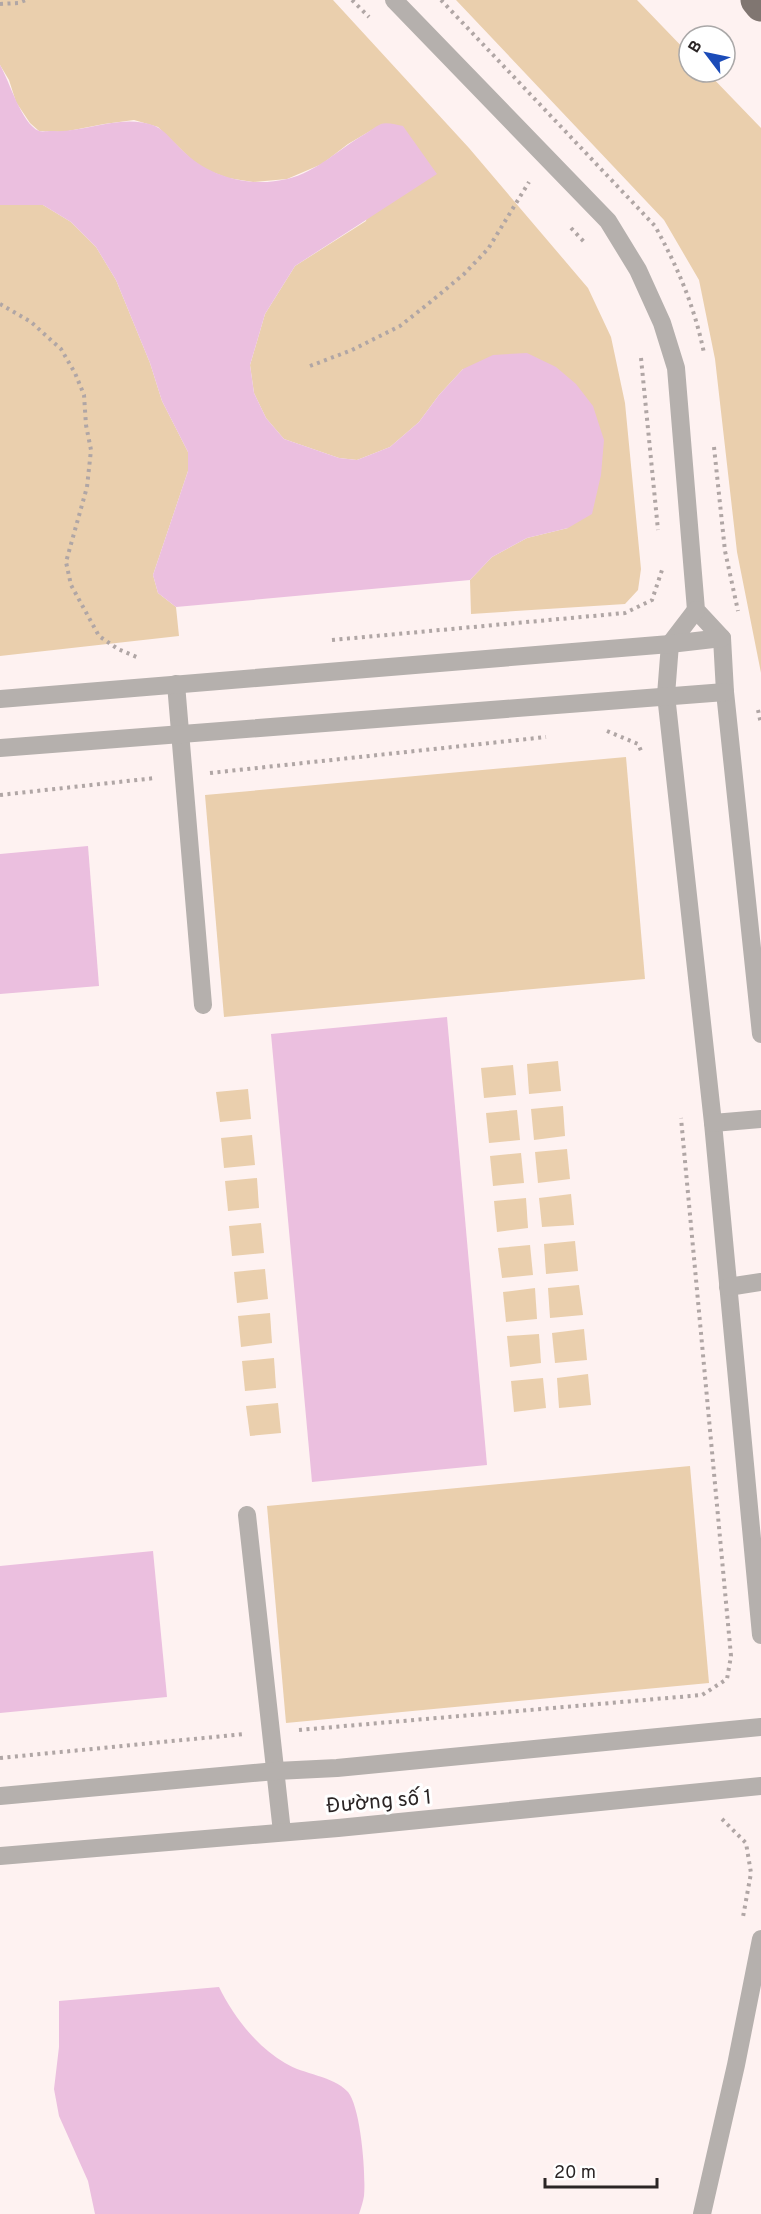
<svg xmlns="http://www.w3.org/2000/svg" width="761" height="2214" viewBox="0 0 761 2214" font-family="Overpass,sans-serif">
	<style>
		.green { fill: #eacfad }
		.water { fill: #ebbfdf }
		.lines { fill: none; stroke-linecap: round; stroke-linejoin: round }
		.path { stroke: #b0a6a5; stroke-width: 4; stroke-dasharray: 3 4.5; stroke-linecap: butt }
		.service { stroke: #b5b0ad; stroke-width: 18 }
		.primary { stroke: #807671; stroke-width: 33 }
		.labels { text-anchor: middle; stroke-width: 6; stroke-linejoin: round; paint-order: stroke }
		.street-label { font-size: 21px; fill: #2b2525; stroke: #fff }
	</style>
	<rect width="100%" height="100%" fill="#fef2f1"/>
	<!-- green -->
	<g class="green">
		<polygon points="0,0 333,0 469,148 588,288 611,337 625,403 641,569 638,590 625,604 471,614 470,580 492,557 527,538 568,528 463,369 439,395 419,422 390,447 357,460 339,458 284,439 266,418 254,393 250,365 265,314 295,266 366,221 382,124 348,144 322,164 287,179 253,182 228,178 207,170 194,162 158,127 134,120 104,124 63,132 39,131 30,123 16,102 9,80 0,65"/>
		<polygon points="456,0 637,0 689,54 689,72 707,72 761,128 761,673 737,552 715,359 699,280 664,220"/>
		<polygon points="0,205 43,205 71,222 96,247 116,280 150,363 162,401 188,452 188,471 153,575 158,593 176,607 179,636 0,656"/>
		<polygon points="626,757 645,979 224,1017 205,795"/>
		<polygon points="558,1061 561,1091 529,1094 527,1064"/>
		<polygon points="513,1065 516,1095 484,1098 481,1068"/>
		<polygon points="248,1089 251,1119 220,1122 216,1092"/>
		<polygon points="563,1106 565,1136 534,1140 531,1109"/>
		<polygon points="517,1110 520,1140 489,1143 486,1113"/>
		<polygon points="252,1135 255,1165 224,1168 221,1138"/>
		<polygon points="567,1149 570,1179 538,1183 535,1152"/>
		<polygon points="521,1153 524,1183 493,1186 490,1156"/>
		<polygon points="257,1178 259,1208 228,1211 225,1181"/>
		<polygon points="571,1194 574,1225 542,1227 539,1198"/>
		<polygon points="526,1198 528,1228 497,1232 494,1201"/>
		<polygon points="261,1223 264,1253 232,1256 229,1226"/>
		<polygon points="575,1241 578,1271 546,1274 544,1244"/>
		<polygon points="530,1245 533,1275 502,1278 498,1248"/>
		<polygon points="265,1269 268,1299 237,1303 234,1272"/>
		<polygon points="579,1285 583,1315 550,1318 548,1288"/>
		<polygon points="535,1288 537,1319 506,1322 503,1292"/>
		<polygon points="270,1313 272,1343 241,1347 238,1316"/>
		<polygon points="584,1329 587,1360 555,1363 552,1333"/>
		<polygon points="539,1334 541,1363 510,1367 507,1336"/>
		<polygon points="274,1358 276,1388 245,1391 242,1361"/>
		<polygon points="588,1374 591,1405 559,1408 557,1378"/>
		<polygon points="543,1378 546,1408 514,1412 511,1381"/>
		<polygon points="278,1403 281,1433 250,1436 246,1406"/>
		<polygon points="690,1466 709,1683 286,1723 267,1506"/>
	</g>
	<!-- water -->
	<g class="water">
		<path d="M0,65c10,17 21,58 39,66 3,1 9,0 13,0 36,2 68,-18 103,-5 10,4 19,17 27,24 27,27 67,38 105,29 30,-7 53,-31 78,-45 5,-3 11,-8 16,-10 6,-2 16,1 22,2l34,48 -142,92 -30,48 -15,51 4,28 12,25 18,21 55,19 18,2 33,-13 29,-25 20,-27 24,-26 30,-14 34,-2 29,14 20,17 17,22 11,34 -3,35 -9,39 -24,14 -41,10 -35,19 -22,23 -294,27 -18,-14 -5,-18 35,-104v-19l-26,-51 -12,-38 -34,-83 -20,-33 -25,-25 -28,-17h-43z"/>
		<polygon points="88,846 99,986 0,994 0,854"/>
		<polygon points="447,1017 487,1465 312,1482 271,1034"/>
		<polygon points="153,1551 167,1697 0,1713 0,1566"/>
		<path d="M219,1987c14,29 38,60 66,76 19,12 47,12 63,29 13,16 18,83 16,104 -1,6 -3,12 -5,18h-264l-7,-33 -29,-65 -5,-27 5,-42v-46z"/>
	</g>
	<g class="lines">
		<!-- path -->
		<g class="path">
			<polyline points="352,0 369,17"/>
			<path d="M441,0l214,226c23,42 39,79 49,127"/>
			<polyline points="0,4 18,3 26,0"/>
			<polyline points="571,228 586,244"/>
			<polyline points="0,304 31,322 61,349 75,373 84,395 86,425 91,450 87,487 66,562 71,585 99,636 118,649 139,658"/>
			<polyline points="641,358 658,530"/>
			<polyline points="310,366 352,350 400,326 428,304 464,274 488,249 529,182"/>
			<polyline points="714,447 725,551 738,611"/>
			<polyline points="332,640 625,613 652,600 662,570"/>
			<polyline points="758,710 761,724"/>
			<polyline points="607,731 638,744 642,753"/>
			<polyline points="210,773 546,737"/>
			<polyline points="0,795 155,778"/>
			<polyline points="299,1730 702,1695 727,1679 731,1656 681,1118"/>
			<polyline points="0,1758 244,1734"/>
			<polyline points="722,1819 746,1843 751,1873 743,1917"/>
		</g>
		<!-- service -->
		<g class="service">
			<polyline points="394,0 608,221 638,270 662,323 676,368 696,610 722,638 725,692 761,1034"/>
			<polyline points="696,610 670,644 666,695 713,1123 761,1635"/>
			<polyline points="176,684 203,1005"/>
			<polyline points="0,699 670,644 722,638"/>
			<polyline points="0,748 725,692"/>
			<polyline points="713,1123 761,1119"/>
			<polyline points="728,1287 761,1282"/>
			<polyline points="247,1515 282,1832"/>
			<polyline points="0,1796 276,1771 337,1768 761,1727"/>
			<polyline points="0,1856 338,1828 761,1786"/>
			<polyline points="702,2214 736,2065 761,1939"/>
		</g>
		<!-- primary -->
		<polyline class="primary" points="757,0 761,5"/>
	</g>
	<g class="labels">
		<!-- street labels -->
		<g class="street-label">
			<text transform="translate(379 1801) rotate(-5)" y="7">Đường số 1</text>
		</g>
	</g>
	<!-- north arrow -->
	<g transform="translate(707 54) rotate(302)"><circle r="28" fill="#ffffff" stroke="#aaa8a8" stroke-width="1.5"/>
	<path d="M0-4.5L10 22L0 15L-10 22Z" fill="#1b4bb8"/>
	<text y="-9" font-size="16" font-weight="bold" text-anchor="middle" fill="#2b2525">B</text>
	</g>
	<!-- scale -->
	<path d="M545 2178v9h112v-9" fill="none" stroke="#2b2525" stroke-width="3"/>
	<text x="554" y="2178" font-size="18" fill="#2b2525" stroke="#ffffff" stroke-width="4.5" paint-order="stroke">20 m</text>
</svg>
